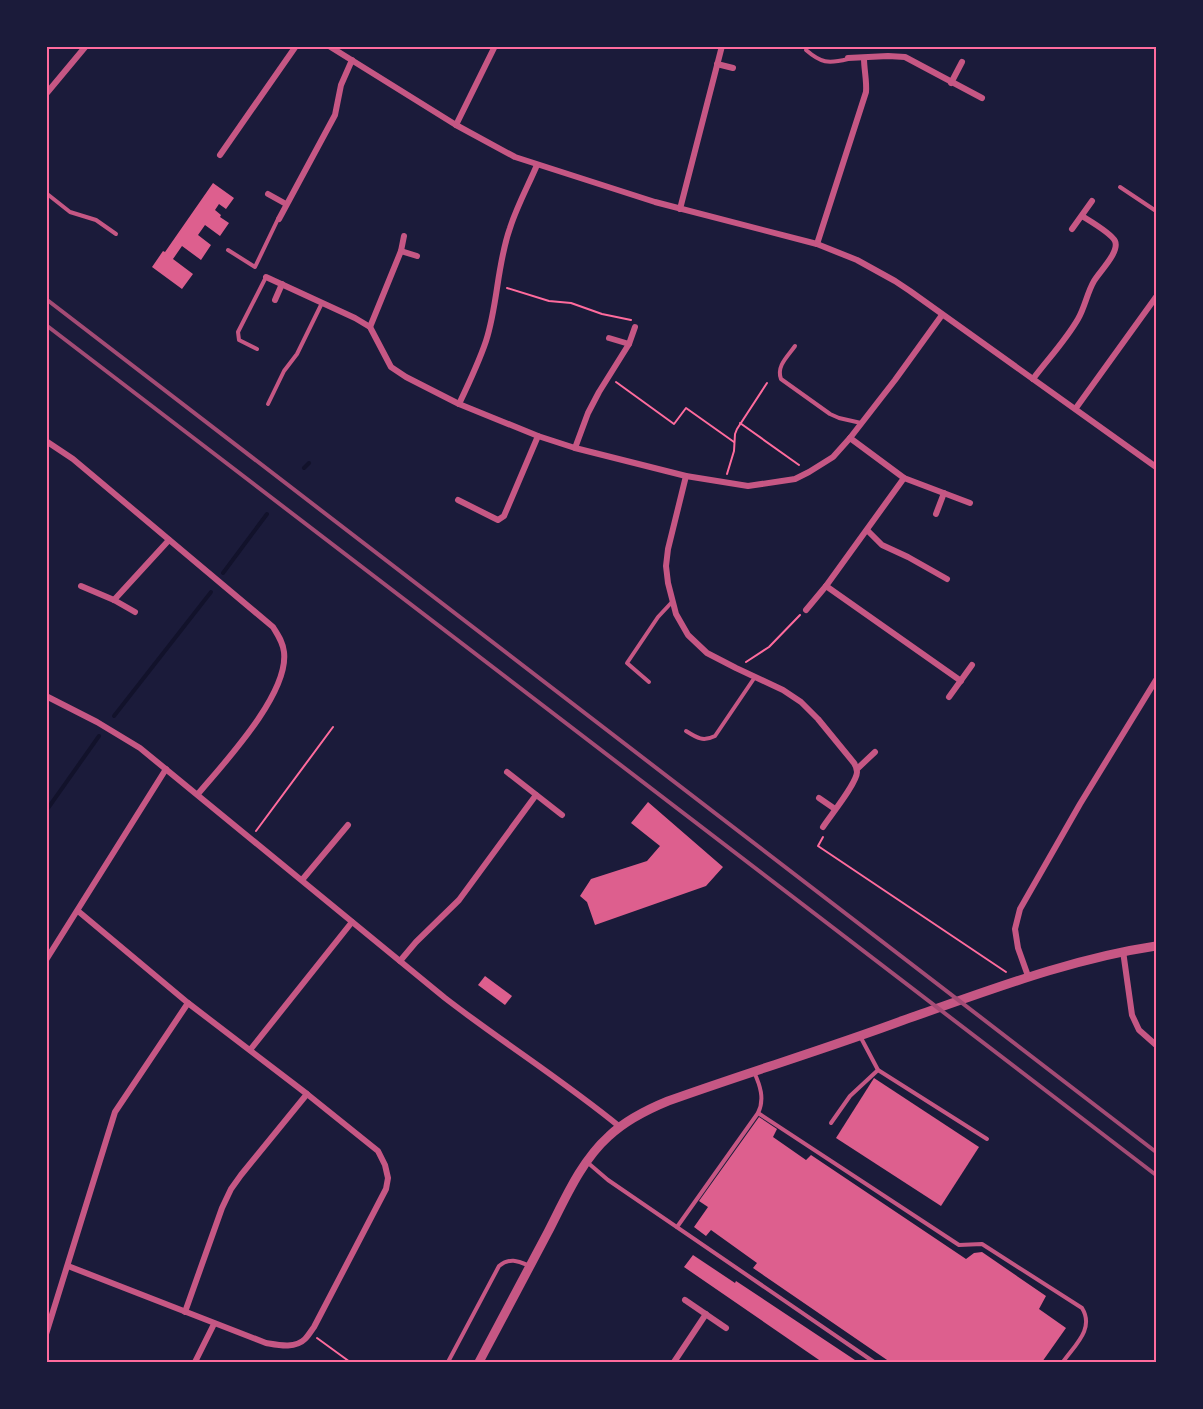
<svg xmlns="http://www.w3.org/2000/svg" width="1203" height="1409" viewBox="0 0 1203 1409" font-family="'Fira Sans Condensed',sans-serif">
	<style>
		.lines { fill: none; stroke-linecap: round; stroke-linejoin: round }
		.stream { stroke: #12122b; stroke-width: 4 }
		.building { fill: #dd5f8e }
		.path { stroke: #ff6b9d; stroke-width: 2 }
		.service { stroke: #c65784; stroke-width: 4 }
		.minor { stroke: #c65784; stroke-width: 6 }
		.tertiary { stroke: #c65784; stroke-width: 9 }
		.rail { stroke: #a44b75; stroke-width: 4 }
		.neatline { fill: none; stroke: #ff6b9d; stroke-width: 2 }
	</style>
	<rect width="100%" height="100%" fill="#1b1b3a"/>
	<g class="lines">
		<!-- stream -->
		<g class="stream">
			<polyline points="304,468 309,463"/>
			<polyline points="223,573 267,514"/>
			<polyline points="114,716 211,592"/>
			<polyline points="46,811 99,736"/>
		</g>
	</g>
	<!-- building -->
	<g class="building">
		<polygon points="213,183 234,198 226,209 219,204 215,210 221,215 220,217 229,223 220,236 205,225 198,235 211,245 201,260 182,246 173,259 193,274 182,289 152,267 163,251 165,252"/>
		<polygon points="648,802 723,867 706,886 595,925 587,902 580,896 591,879 647,861 660,846 631,823"/>
		<polygon points="485,976 512,996 505,1005 478,985"/>
		<polygon points="874,1078 979,1147 941,1206 836,1138"/>
		<polygon points="759,1117 777,1129 773,1137 806,1160 811,1155 966,1259 974,1253 982,1252 1046,1296 1039,1309 1066,1328 1042,1362 890,1362 753,1268 757,1263 711,1230 706,1236 694,1227 708,1207 699,1201"/>
		<polygon points="693,1255 735,1283 736,1281 858,1362 822,1362 684,1267"/>
	</g>
	<g class="lines">
		<!-- path -->
		<g class="path">
			<polyline points="507,288 549,301 571,303 602,314 631,320"/>
			<polyline points="616,382 674,424 686,408 734,442"/>
			<polyline points="740,423 799,465"/>
			<polyline points="727,474 734,451 735,434 737,429 767,383"/>
			<polyline points="746,662 769,647 800,615"/>
			<polyline points="256,831 333,727"/>
			<polyline points="823,837 818,846 1006,972"/>
			<polyline points="317,1338 350,1362"/>
		</g>
		<!-- service -->
		<g class="service">
			<path d="M806,50c15,13 22,14 42,9"/>
			<polyline points="1120,187 1156,211"/>
			<polyline points="46,193 70,212 96,220 116,234"/>
			<polyline points="228,250 255,267 278,219"/>
			<path d="M795,346c-7,10 -19,20 -14,33l49,35 9,4 22,5"/>
			<polyline points="257,349 239,340 238,332 266,277"/>
			<polyline points="268,404 284,371 297,354 322,303"/>
			<polyline points="649,682 627,663 658,617 672,602"/>
			<path d="M686,731c11,7 17,11 29,5l40,-59"/>
			<polyline points="860,1036 878,1070 987,1139"/>
			<path d="M758,1113l201,132 23,-1 100,64c13,21 -8,38 -19,54"/>
			<polyline points="831,1123 850,1096 878,1070"/>
			<polyline points="587,1162 608,1180 874,1362"/>
			<path d="M677,1227l81,-114c7,-14 2,-28 -4,-41"/>
			<path d="M448,1362l51,-96c11,-9 19,-5 31,0"/>
		</g>
		<!-- minor -->
		<g class="minor">
			<polyline points="329,46 456,125 515,157 655,202 817,244 857,260 895,281 910,291 1156,467"/>
			<polyline points="848,58 888,56 905,57 982,98"/>
			<polyline points="717,64 733,68"/>
			<polyline points="951,83 962,62"/>
			<polyline points="46,94 86,46"/>
			<polyline points="456,125 495,46"/>
			<polyline points="220,155 296,46"/>
			<polyline points="268,194 286,204"/>
			<polyline points="680,209 722,46"/>
			<polyline points="279,219 335,115 341,85 352,60"/>
			<polyline points="1072,229 1092,201"/>
			<path d="M817,244l49,-152c1,-11 -2,-22 -2,-34"/>
			<polyline points="401,251 417,256"/>
			<polyline points="266,277 355,318 370,327 391,367 406,377 459,404 538,436 575,448 686,476 748,486 795,479 809,472 833,457 850,438 895,380 942,315"/>
			<polyline points="275,300 282,284"/>
			<polyline points="370,327 401,251 404,236"/>
			<polyline points="609,338 629,344"/>
			<path d="M1033,379c15,-20 33,-39 45,-60 7,-12 9,-26 16,-38 5,-9 26,-29 21,-40 -4,-8 -25,-20 -33,-25"/>
			<path d="M459,404c10,-21 20,-42 27,-63 12,-37 11,-77 24,-113 7,-22 18,-42 27,-63"/>
			<polyline points="1076,408 1156,297"/>
			<polyline points="850,438 904,478 970,503"/>
			<path d="M46,441l27,18 200,168c5,8 10,15 11,25 5,42 -60,111 -86,142"/>
			<polyline points="575,448 588,413 599,392 629,344 635,327"/>
			<path d="M686,476l-18,73 -2,17 2,17 8,31 12,21 19,18 29,15 47,22 18,12 17,17 36,44c2,3 3,5 3,9 0,11 -27,44 -34,55"/>
			<polyline points="458,500 498,520 504,516 538,436"/>
			<polyline points="936,514 944,493"/>
			<polyline points="867,530 882,545 908,557 947,579"/>
			<polyline points="81,586 114,600 135,612"/>
			<polyline points="826,586 961,681"/>
			<polyline points="114,600 169,540"/>
			<polyline points="806,610 826,586 904,478"/>
			<path d="M46,696l51,26 43,26 305,250c57,44 119,83 175,129"/>
			<polyline points="949,697 972,665"/>
			<polyline points="857,769 875,752"/>
			<polyline points="507,772 562,815"/>
			<polyline points="819,798 835,809"/>
			<polyline points="302,880 348,825"/>
			<polyline points="1123,951 1132,1015 1139,1030 1156,1045"/>
			<polyline points="46,960 166,769"/>
			<polyline points="400,961 416,942 459,900 536,795"/>
			<polyline points="1028,976 1018,948 1015,929 1020,909 1080,804 1156,680"/>
			<polyline points="250,1050 352,922"/>
			<path d="M68,1266l198,77c12,2 29,6 39,-4 3,-3 6,-8 9,-12l72,-138 2,-11 -3,-13 -7,-14 -71,-57 -119,-91 -110,-92"/>
			<polyline points="685,1300 726,1328"/>
			<polyline points="185,1312 222,1208 231,1189 241,1175 307,1094"/>
			<polyline points="46,1334 115,1112 188,1003"/>
			<polyline points="195,1362 214,1324"/>
			<polyline points="674,1362 706,1314"/>
		</g>
		<!-- tertiary -->
		<path class="tertiary" d="M479,1362c23,-43 46,-86 69,-130 17,-33 33,-71 61,-96 17,-16 37,-26 59,-35 78,-28 158,-52 236,-81 84,-29 165,-61 252,-74"/>
		<!-- rail -->
		<g class="rail">
			<polyline points="46,299 1156,1152"/>
			<polyline points="46,325 1156,1175"/>
		</g>
	</g>
	<!-- border -->
	<rect width="1203" height="1409" fill="none" stroke="#1b1b3a" stroke-width="96"/>
	<rect x="48" y="48" width="1107" height="1313" class="neatline"/>
</svg>
